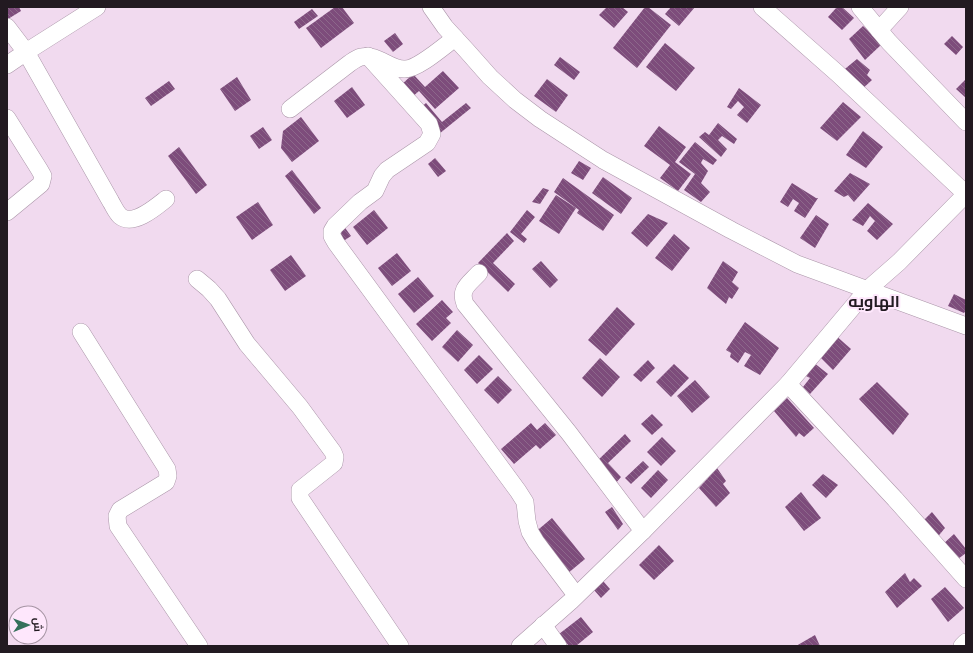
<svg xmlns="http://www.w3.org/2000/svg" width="973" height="653" viewBox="0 0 973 653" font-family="Literata,Cairo,serif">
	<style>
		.building { fill: url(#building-back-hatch) }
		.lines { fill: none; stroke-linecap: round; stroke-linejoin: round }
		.minor-casing { stroke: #ab96a9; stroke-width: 18 }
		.minor { stroke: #fff; stroke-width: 17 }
		.labels { text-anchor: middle; stroke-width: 4; stroke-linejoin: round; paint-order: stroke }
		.district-label { font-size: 16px; font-weight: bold; fill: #221a21; stroke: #fee7fc }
	</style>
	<defs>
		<pattern id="building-back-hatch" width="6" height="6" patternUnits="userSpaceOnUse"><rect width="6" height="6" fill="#7d4c7b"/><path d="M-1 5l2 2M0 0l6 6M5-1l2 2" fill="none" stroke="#8d688b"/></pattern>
	</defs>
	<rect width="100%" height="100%" fill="#f1daef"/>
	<!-- building -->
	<g class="building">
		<polygon points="7,7 19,7 21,11 8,19"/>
		<polygon points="335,7 342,7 354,23 321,48 306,28"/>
		<polygon points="607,7 622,7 628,12 614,28 599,15"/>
		<polygon points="645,7 648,7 671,25 637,68 613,48"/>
		<polygon points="671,7 695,7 679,26 665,14"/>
		<polygon points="837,7 842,7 854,18 842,30 828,17"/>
		<polygon points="312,9 318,16 299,29 294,22"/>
		<polygon points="863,26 882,44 865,60 849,39"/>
		<polygon points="395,33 403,44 393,52 384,41"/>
		<polygon points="952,36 963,47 956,55 944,44"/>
		<polygon points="665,43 695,68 676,91 646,67"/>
		<polygon points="560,57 580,72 574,80 554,65"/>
		<polygon points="857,59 870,70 867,75 872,80 859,92 840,73"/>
		<polygon points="443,71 459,88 435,109 419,91 411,98 400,86 413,74 425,87"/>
		<polygon points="237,77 251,100 235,111 220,89"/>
		<polygon points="547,79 568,95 556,112 534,96"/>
		<polygon points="966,79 966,98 956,89"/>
		<polygon points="169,81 175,89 151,106 145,98"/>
		<polygon points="352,87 365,105 347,118 334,101"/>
		<polygon points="739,88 761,105 747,123 737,115 744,107 738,101 731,109 727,107"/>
		<polygon points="843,102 861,117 837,141 820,128"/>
		<polygon points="426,103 442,122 466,103 471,108 439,134 419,109"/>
		<polygon points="301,117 319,141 292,162 281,148 283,131"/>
		<polygon points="718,123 737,139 734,144 722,136 718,140 727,149 721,157 699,137 705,132 709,135"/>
		<polygon points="659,126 686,147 675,162 691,174 678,191 660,178 670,165 644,146"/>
		<polygon points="263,127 272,140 259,149 250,136"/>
		<polygon points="863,131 883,147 866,168 846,155"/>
		<polygon points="695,142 717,160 713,165 703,159 701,163 708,171 701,183 710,192 701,202 684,190 695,174 679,162"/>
		<polygon points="179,147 207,185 196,194 168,156"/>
		<polygon points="435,158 446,171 438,177 428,164"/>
		<polygon points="579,161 591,168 583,180 571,173"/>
		<polygon points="292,170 321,208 314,214 285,176"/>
		<polygon points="850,173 870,184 854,202 848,195 844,197 834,191"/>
		<polygon points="603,177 632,198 621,214 592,193"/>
		<polygon points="563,178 614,215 603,231 577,213 579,210 554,192"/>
		<polygon points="792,183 816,198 818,198 805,218 794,211 799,203 793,199 788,207 780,202"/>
		<polygon points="543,188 549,190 540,204 532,202"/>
		<polygon points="556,195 576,208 559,234 539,221"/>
		<polygon points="258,202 273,225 252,240 236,217"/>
		<polygon points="868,203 893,224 877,240 867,231 875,221 870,216 863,226 852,220"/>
		<polygon points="374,210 388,228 367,245 353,227"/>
		<polygon points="527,210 535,217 521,234 527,239 524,243 510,232"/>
		<polygon points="648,214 668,223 647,247 631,233"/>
		<polygon points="816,215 829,224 815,248 800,238"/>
		<polygon points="343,225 351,236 342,242 337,234"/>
		<polygon points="507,233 514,241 493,263 515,284 508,292 478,263"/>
		<polygon points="674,234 690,248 672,271 655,258"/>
		<polygon points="397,253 411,271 392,286 378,268"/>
		<polygon points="291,255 306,276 285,291 270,270"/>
		<polygon points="541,261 558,280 550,288 532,269"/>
		<polygon points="723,261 738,272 732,282 739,288 732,299 729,297 726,304 707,288"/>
		<polygon points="418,277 434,296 414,313 398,294"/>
		<polygon points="954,294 966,300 966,310 964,313 948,306"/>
		<polygon points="442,300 453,312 446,318 451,323 432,341 416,324"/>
		<polygon points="617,307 635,324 606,356 588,340"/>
		<polygon points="745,322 779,348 760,375 744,366 751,355 745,352 738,363 730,357 731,353 726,350"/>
		<polygon points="457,330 473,345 458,362 442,347"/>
		<polygon points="834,334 851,349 833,370 819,356"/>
		<polygon points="479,355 493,369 477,384 464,370"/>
		<polygon points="600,358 620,377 602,397 582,378"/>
		<polygon points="648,360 655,368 641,382 633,375"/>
		<polygon points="813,362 828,374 810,394 803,387 810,378 802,374"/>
		<polygon points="674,364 689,378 671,397 656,382"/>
		<polygon points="498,376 512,390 498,404 484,390"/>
		<polygon points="695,380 710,397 692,413 677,396"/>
		<polygon points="877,382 909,414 893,435 859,399"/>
		<polygon points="787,398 814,428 804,437 799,433 796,437 774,411"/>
		<polygon points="652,414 663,425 652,435 641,424"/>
		<polygon points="531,423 537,430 545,423 556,435 540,449 536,445 514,464 501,449"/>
		<polygon points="625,434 631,441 608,463 621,477 615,484 595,463"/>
		<polygon points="662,437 676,451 661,466 647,452"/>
		<polygon points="643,461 649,467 631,484 625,478"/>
		<polygon points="717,468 726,481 723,484 730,493 716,507 699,488"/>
		<polygon points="658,470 668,480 651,498 641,488"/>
		<polygon points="823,474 838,485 826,498 812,485"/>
		<polygon points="801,492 821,518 804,531 785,507"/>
		<polygon points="612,507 623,524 618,530 605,512"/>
		<polygon points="932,512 945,528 935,540 920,524"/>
		<polygon points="552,518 585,559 567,574 533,534"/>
		<polygon points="954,534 966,549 966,553 954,562 941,546"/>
		<polygon points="659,545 674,561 654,580 639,565"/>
		<polygon points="905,573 910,582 914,578 922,586 897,608 885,592"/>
		<polygon points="603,581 610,589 601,598 594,590"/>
		<polygon points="945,587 964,608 948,622 931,599"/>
		<polygon points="581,617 593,632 576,646 569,646 559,634"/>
		<polygon points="815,635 820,646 796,646"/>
	</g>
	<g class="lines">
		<defs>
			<g id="minor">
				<path d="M97,7l-71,45 85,150c3,5 5,10 9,14 13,11 36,-9 46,-17"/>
				<polyline points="431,7 445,27 467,51 490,77 515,100 540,119 603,160 731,230 797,264 966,326"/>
				<polyline points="762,7 837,73 966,194"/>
				<polyline points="860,7 879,30"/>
				<polyline points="900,7 879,30 889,42 966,122"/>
				<polyline points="7,27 26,52 7,65"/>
				<polyline points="368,56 429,124 432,134 427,143 387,170 382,176 375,191 360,202 335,226 332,231 332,236 336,243 518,491 525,502 527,521 530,532 536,542 576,595"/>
				<path d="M290,109l60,-46c3,-2 7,-5 11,-6 16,-4 29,13 44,12 13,0 39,-23 50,-31"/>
				<polyline points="7,118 39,169 43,176 41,184 7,212"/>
				<path d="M479,273c-10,11 -20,16 -14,31l104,129 74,98"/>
				<polyline points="197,279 209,289 218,299 247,344 300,407 333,452 335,457 334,463 300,490 300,498 400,646"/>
				<polyline points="81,332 167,469 168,476 166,482 120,510 117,516 118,526 199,646"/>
				<polyline points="788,384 895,499 966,579"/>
				<polyline points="543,625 558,646"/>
				<polyline points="520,646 571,601 643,531 788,384 867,290 899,262 966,194"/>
				<polyline points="962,646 966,642"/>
			</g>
		</defs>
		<!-- minor casing -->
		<use href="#minor" class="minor-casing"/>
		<!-- minor -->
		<use href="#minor" class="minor"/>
	</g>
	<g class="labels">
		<!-- district labels -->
		<g class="district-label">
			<text x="874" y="307">الهاويه</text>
		</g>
	</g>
	<!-- border -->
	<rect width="973" height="653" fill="none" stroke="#221a21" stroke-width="16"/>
	<!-- north arrow -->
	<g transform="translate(28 625) rotate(89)"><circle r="19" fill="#fee7fc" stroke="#a695a4"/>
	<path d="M0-3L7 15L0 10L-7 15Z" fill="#35705b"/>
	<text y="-6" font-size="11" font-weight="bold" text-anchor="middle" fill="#221a21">ش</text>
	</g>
</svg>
